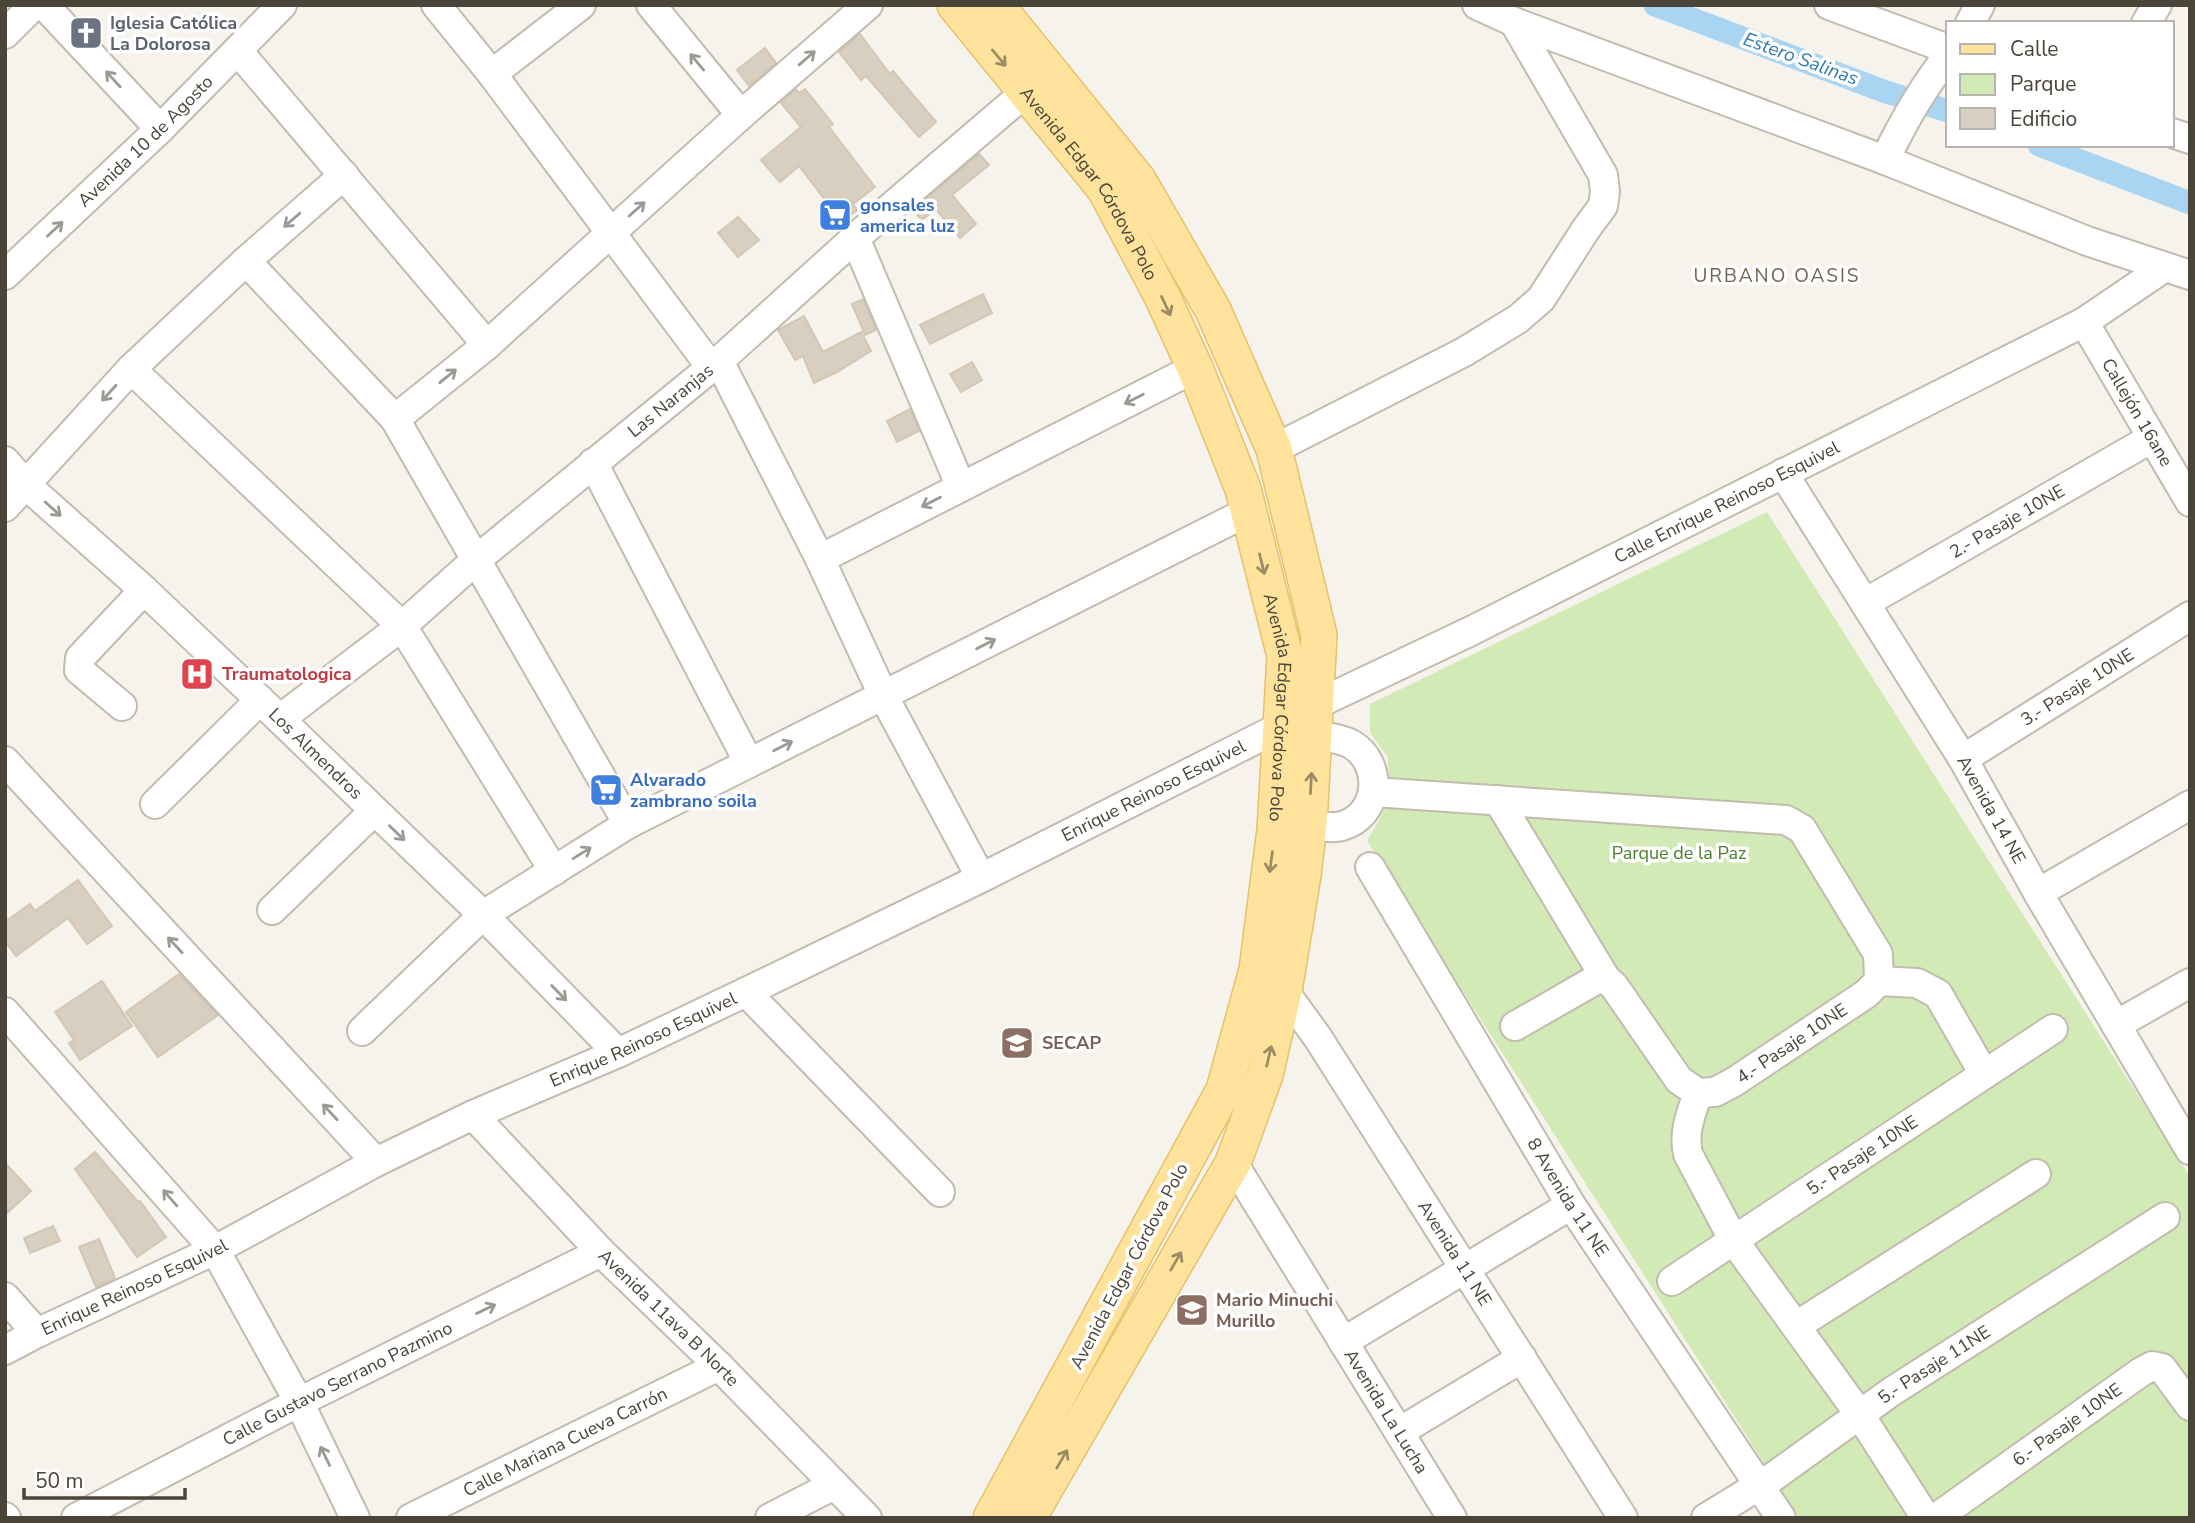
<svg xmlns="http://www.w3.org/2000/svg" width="2195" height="1523" viewBox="0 0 2195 1523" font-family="'Nunito Sans',sans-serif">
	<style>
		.green { fill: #d2eab5 }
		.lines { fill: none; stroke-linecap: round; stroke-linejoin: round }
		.canal { stroke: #a9d4f2; stroke-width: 23 }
		.building { fill: #d8cfc1; stroke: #d3c7b4; stroke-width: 2 }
		.minor-casing { stroke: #c2bbae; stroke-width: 32 }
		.major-casing { stroke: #e6c16a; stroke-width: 38 }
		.minor { stroke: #fff; stroke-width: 28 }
		.major { stroke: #ffe39c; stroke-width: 35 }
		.oneway { stroke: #9c9892 }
		.oneway2 { stroke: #9c8c66 }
		.labels { text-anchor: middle; stroke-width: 7; stroke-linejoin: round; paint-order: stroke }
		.worship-label { font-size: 18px; font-weight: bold; fill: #5b616d; stroke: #fff; text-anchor: start }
		.street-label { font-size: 18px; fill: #4b4439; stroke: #fff }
		.shop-label { font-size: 18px; font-weight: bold; fill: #366cbe; stroke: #fff; text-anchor: start }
		.health-label { font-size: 18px; font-weight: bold; fill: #be3a42; stroke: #fff; text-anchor: start }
		.park-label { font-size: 18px; fill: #4a7f2a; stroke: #fff }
		.education-label { font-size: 18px; font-weight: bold; fill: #785e54; stroke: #fff; text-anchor: start }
		.water-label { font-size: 19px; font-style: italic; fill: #2e7ab2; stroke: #fff }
		.neighbourhood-label { font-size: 19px; letter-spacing: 2px; fill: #6e6250; stroke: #fff }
	</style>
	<rect width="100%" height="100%" fill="#f6f3ec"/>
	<!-- green -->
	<polygon class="green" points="1767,512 2190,1177 2190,1518 1799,1518 1367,841 1390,800 1388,757 1370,733 1370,704"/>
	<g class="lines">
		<!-- canal -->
		<g class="canal">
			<polyline points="1655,5 1886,92 1948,111"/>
			<polyline points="2039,145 2190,203"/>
		</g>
	</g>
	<!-- building -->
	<g class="building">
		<polygon points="860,34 890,74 893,71 936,122 919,137 866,76 861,80 839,52"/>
		<polygon points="765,48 776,63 749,86 737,70"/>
		<polygon points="796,89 799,93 805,89 833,124 829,127 875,187 853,204 857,210 842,222 799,166 780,182 761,160 801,127 781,103"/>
		<polygon points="979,154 989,165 952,195 976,224 960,238 936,209 922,220 913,210"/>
		<polygon points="738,217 759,240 738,257 718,233"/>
		<polygon points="983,294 992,313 930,344 920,325"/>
		<polygon points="863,299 876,330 865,335 852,304"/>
		<polygon points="804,316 823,352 861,332 871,351 837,372 814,383 803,356 795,360 778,330"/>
		<polygon points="972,362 982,380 961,392 950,374"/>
		<polygon points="910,409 919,431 897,442 887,421"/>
		<polygon points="78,880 112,926 87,944 68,918 16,956 5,941 5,922 30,904 35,911"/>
		<polygon points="179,974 218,1015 158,1057 126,1012"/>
		<polygon points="102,981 132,1026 80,1060 69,1043 74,1040 55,1012"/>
		<polygon points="95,1152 138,1202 140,1201 166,1237 137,1257 75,1169"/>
		<polygon points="5,1163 31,1191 5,1215"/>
		<polygon points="53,1226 60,1241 30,1253 24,1238"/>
		<polygon points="99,1239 115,1278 96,1287 79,1247"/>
	</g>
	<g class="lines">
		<defs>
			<g id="minor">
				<polyline points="44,5 160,129"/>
				<polyline points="436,5 492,74 711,367"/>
				<polyline points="651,5 741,115"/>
				<polyline points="1477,5 1514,22 1885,160 2087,241 2190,275"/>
				<polyline points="1829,5 1948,49"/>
				<polyline points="1970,23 1980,5"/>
				<polyline points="2146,23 2157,5"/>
				<polyline points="5,34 34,5"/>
				<polyline points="238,51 487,345"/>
				<polyline points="492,74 581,5"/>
				<polyline points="2172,133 2190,139"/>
				<path d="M1885,160c17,-36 38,-73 63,-104"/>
				<polyline points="855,238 961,487"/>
				<polyline points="246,261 395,419 628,824"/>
				<path id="s1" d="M5,275l155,-146 122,-124"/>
				<path id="s2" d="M2084,322l106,180"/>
				<polyline points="719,361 820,559 883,695 981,878"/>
				<polyline points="131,369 402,626 554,871"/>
				<polyline points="395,419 487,345 741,115 868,5"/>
				<polyline points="1274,449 1464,352 1518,319 1541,299 1586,229 1603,206 1605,192 1603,175 1514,22"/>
				<path id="s3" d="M5,461l21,24 118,105 116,110 223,215 135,138"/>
				<polyline points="593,463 749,763"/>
				<path id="s4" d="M1783,473l180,286 75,134 152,257"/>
				<polyline points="5,507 131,369 246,261 344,175"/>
				<polyline points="820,559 1195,368"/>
				<path id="s5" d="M1865,603l287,-165"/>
				<polyline points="122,706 79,670 80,658 144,590"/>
				<path id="s6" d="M280,719l122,-93 74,-66 243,-199 136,-123 186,-159"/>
				<path id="s7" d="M1963,759l227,-143"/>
				<polyline points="5,761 376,1162"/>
				<polyline points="1373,792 1786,820 1802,829 1878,954 1879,981"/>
				<polyline points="1498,800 1606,979"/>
				<polyline points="155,804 260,700"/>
				<path d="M1309,824c11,2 22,5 33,2 38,-11 42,-63 9,-82 -11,-6 -25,-7 -37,-9"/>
				<path id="s8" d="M1370,867l201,338 210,313"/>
				<polyline points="2038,893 2190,805"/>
				<polyline points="272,910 374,811"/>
				<polyline points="1879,981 1917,983 1938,994 1984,1074"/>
				<path id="s9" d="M1284,991l34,47 305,480"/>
				<polyline points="746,992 940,1192"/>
				<polyline points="5,1012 215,1250 299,1402 355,1518"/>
				<polyline points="2116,1025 2190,983"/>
				<polyline points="1515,1026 1597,979 1606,979 1614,986 1679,1080 1698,1093"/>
				<polyline points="362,1031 483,915 628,824 1249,511"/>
				<path d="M1698,1093c-7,21 -15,39 -10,61l46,87 126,174 66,103"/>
				<path id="s10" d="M1698,1093l17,-1 19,-10 132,-88 13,-13"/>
				<path id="s11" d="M473,1115l128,137 118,114 148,152"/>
				<path id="s12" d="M1233,1163l219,355"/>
				<path id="s13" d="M1672,1281l381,-252"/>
				<polyline points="5,1297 37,1333"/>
				<polyline points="1796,1326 2036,1174"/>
				<polyline points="1343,1342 1571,1205"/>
				<path id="s14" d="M5,1350l32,-17 178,-83 161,-88 97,-47 145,-62 128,-61 235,-114 301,-152 33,-21 156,-74 613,-309 81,-55"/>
				<polyline points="1399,1432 1522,1358"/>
				<polyline points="5,1517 6,1518"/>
				<path id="s15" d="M76,1518l223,-116 302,-150"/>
				<path id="s16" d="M411,1518l308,-152"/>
				<polyline points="770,1518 834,1485"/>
				<path id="s17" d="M1706,1518l67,-41 118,-85 274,-175"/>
				<path id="s18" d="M1936,1518l205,-146 11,-6 10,2 28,38"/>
			</g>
			<g id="major">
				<path id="s19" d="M955,5l150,184 57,107 33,72 48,121 42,167 -10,174 -18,140 -33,120 -233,428"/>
				<polyline points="996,5 1138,180 1213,310 1274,449 1319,635 1309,824 1303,875 1284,991 1265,1075 1233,1163 1028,1518"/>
			</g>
		</defs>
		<!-- minor casing -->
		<use href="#minor" class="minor-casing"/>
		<!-- major casing -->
		<use href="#major" class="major-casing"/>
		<!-- minor -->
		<use href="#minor" class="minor"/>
		<!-- major -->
		<use href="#major" class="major"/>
	</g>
	<!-- one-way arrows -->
	<defs><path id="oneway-shaft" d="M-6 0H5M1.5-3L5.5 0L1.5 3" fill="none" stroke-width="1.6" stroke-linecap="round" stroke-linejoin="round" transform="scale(1.75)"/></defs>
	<g class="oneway">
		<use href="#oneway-shaft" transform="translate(807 58) rotate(-41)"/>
		<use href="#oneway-shaft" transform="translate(697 62) rotate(-130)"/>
		<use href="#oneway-shaft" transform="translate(113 79) rotate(-133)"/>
		<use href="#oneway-shaft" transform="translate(637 209) rotate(-42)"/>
		<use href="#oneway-shaft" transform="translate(292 220) rotate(139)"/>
		<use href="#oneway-shaft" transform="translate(55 229) rotate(-43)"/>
		<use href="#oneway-shaft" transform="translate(448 376) rotate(-39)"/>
		<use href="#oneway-shaft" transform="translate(109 393) rotate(132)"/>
		<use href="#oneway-shaft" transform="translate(1134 399) rotate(153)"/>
		<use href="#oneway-shaft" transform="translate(931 502) rotate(153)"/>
		<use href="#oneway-shaft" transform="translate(53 509) rotate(42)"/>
		<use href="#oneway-shaft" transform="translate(986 644) rotate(-27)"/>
		<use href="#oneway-shaft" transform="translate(783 746) rotate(-27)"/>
		<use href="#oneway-shaft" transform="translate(397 833) rotate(44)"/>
		<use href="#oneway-shaft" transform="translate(582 853) rotate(-32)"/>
		<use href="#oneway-shaft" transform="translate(175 945) rotate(-133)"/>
		<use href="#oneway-shaft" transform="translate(559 993) rotate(46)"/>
		<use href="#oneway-shaft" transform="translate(330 1112) rotate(-133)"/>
		<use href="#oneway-shaft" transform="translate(170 1198) rotate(-131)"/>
		<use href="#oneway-shaft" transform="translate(486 1309) rotate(-26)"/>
		<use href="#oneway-shaft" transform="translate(325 1456) rotate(-116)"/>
	</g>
	<g class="oneway2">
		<use href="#oneway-shaft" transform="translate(999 58) rotate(50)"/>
		<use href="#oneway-shaft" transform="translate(1166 306) rotate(65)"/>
		<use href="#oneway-shaft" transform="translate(1262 564) rotate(76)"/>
		<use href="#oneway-shaft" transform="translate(1311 783) rotate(-87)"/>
		<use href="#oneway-shaft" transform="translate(1271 862) rotate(98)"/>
		<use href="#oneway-shaft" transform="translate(1269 1056) rotate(-77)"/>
		<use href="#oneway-shaft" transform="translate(1176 1261) rotate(-60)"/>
		<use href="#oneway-shaft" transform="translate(1062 1459) rotate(-60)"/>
	</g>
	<!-- icons -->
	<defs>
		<symbol id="church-square" viewBox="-11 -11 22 22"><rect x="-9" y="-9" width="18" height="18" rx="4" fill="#6b7280" stroke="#fff"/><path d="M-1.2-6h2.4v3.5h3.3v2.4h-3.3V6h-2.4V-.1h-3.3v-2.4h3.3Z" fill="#fff"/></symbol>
		<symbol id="supermarket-square" viewBox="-11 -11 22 22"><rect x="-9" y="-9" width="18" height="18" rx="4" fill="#3f7fe0" stroke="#fff"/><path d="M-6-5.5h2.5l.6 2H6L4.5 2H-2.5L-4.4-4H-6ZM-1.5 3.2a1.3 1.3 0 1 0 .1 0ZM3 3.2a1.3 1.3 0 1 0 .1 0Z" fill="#fff"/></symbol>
		<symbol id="hospital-square" viewBox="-11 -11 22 22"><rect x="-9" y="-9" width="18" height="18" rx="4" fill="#e0444e" stroke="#fff"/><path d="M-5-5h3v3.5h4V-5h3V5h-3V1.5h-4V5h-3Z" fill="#fff"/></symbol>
		<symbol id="university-square" viewBox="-11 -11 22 22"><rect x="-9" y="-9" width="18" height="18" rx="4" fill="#8d6e63" stroke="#fff"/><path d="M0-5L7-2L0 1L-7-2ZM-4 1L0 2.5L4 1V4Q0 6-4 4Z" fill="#fff"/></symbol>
		<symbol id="school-square" viewBox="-11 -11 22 22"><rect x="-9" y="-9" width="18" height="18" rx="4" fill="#8d6e63" stroke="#fff"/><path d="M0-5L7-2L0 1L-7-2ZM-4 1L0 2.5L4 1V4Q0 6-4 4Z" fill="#fff"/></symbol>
	</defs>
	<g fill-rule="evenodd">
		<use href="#church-square" x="67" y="14" width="38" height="38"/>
		<use href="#supermarket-square" x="816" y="196" width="38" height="38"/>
		<use href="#hospital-square" x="178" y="655" width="38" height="38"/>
		<use href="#supermarket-square" x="587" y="771" width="38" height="38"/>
		<use href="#university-square" x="998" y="1024" width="38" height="38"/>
		<use href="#school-square" x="1173" y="1291" width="38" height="38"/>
	</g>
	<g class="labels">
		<!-- worship labels -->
		<g class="worship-label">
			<text x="110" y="29">Iglesia Católica<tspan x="110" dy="21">La Dolorosa</tspan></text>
		</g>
		<!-- street labels -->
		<g class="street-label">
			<text dy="6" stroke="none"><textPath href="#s1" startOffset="194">Avenida 10 de Agosto</textPath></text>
			<text dy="6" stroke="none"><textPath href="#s19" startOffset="224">Avenida Edgar Córdova Polo</textPath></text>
			<text dy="6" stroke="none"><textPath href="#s6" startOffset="504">Las Naranjas</textPath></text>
			<text dy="6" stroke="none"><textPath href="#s2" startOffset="105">Callejón 16ane</textPath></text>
			<text dy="6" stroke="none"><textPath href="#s14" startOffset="1920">Calle Enrique Reinoso Esquivel</textPath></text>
			<text dy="6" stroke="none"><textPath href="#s5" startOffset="164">2.- Pasaje 10NE</textPath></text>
			<text dy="6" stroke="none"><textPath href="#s7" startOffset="135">3.- Pasaje 10NE</textPath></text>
			<text dy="6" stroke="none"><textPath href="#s19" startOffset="791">Avenida Edgar Córdova Polo</textPath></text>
			<text dy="6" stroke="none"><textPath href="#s3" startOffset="427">Los Almendros</textPath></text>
			<text dy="6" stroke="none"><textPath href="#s14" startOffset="1278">Enrique Reinoso Esquivel</textPath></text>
			<text dy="6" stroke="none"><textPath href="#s4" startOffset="396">Avenida 14 NE</textPath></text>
			<text dy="6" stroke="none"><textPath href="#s14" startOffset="710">Enrique Reinoso Esquivel</textPath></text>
			<text dy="6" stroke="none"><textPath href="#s10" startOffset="108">4.- Pasaje 10NE</textPath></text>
			<text dy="6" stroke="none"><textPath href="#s13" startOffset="228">5.- Pasaje 10NE</textPath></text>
			<text dy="6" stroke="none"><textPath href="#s8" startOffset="385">8 Avenida 11 NE</textPath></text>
			<text dy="6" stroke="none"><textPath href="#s9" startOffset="313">Avenida 11 NE</textPath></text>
			<text transform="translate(1129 1266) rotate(-62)" y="6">Avenida Edgar Córdova Polo</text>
			<text dy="6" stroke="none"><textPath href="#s14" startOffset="144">Enrique Reinoso Esquivel</textPath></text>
			<text dy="6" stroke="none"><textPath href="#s11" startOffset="282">Avenida 11ava B Norte</textPath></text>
			<text dy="6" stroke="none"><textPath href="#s17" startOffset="275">5.- Pasaje 11NE</textPath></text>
			<text dy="6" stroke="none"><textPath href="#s15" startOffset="294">Calle Gustavo Serrano Pazmino</textPath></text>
			<text dy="6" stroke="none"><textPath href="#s12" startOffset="292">Avenida La Lucha</textPath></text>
			<text dy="6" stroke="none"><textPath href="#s18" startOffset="161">6.- Pasaje 10NE</textPath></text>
			<text dy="6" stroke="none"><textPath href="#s16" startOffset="172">Calle Mariana Cueva Carrón</textPath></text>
		</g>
		<!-- shop labels -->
		<g class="shop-label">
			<text x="860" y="211">gonsales<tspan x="860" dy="21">america luz</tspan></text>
			<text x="630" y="786">Alvarado<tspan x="630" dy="21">zambrano soila</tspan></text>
		</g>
		<!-- health labels -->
		<g class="health-label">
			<text x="222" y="680">Traumatologica</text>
		</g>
		<!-- park labels -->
		<g class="park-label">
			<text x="1679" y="859">Parque de la Paz</text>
		</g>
		<!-- education labels -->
		<g class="education-label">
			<text x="1042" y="1049">SECAP</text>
			<text x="1216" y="1306">Mario Minuchi<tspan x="1216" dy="21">Murillo</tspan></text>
		</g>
		<!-- water labels -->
		<g class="water-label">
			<text transform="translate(1801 58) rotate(20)" y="7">Estero Salinas</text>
		</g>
		<!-- neighbourhood labels -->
		<g class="neighbourhood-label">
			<text x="1777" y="282">URBANO OASIS</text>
		</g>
	</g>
	<!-- border -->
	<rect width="2195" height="1523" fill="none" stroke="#4b4439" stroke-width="14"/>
	<!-- legend -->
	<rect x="1946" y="21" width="228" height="126" fill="#ffffff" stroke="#b7b4b0" stroke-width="2"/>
	<rect x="1960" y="44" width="35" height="10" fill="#ffe39c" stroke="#b7b4b0" stroke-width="2"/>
	<text x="2010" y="56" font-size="21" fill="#4b4439">Calle</text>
	<rect x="1960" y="74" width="35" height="21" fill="#d2eab5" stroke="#b7b4b0" stroke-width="2"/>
	<text x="2010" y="91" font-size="21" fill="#4b4439">Parque</text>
	<rect x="1960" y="108" width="35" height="21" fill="#d8cfc1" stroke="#b7b4b0" stroke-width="2"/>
	<text x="2010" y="126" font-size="21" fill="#4b4439">Edificio</text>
	<!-- scale -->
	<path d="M24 1488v10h161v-10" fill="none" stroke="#4b4439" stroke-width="3.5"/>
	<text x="35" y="1488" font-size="21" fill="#4b4439" stroke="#ffffff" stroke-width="5" paint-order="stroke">50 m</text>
</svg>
